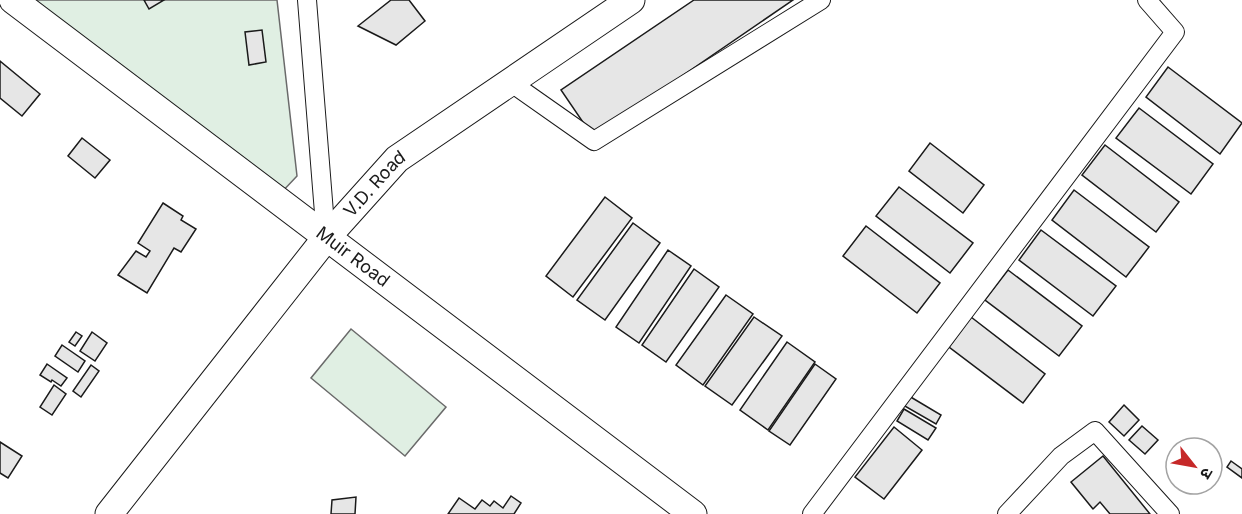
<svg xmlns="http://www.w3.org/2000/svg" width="1242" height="514" viewBox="0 0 1242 514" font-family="Inter,'Noto Sans Devanagari',sans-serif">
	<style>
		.green { fill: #e0efe3; stroke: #6a6a6a; stroke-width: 1.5 }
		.building { fill: #e6e6e6; stroke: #1a1a1a; stroke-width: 1.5 }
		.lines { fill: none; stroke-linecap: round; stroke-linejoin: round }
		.street-casing { stroke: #1a1a1a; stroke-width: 20 }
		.secondary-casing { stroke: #1a1a1a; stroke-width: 29 }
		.street { stroke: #fff; stroke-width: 18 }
		.secondary { stroke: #fff; stroke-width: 27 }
		.labels { text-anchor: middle; stroke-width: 4.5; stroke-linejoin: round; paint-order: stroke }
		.street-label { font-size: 18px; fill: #1a1a1a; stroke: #fff }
	</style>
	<rect width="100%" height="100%" fill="#fff"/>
	<!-- green -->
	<g class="green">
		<polygon points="32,0 277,0 297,176 280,194"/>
		<polygon points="351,329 446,407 405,456 311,378"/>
	</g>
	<!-- building -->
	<g class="building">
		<polygon points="144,0 164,0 149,9"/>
		<polygon points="391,0 409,0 425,21 396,45 358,26"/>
		<polygon points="694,0 793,0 593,137 561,90"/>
		<polygon points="262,30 266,62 249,65 245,32"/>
		<polygon points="0,61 40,94 22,116 0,98"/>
		<polygon points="1168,67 1242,123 1220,154 1146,97"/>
		<polygon points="1139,108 1213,164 1191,194 1116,138"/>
		<polygon points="82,138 110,160 95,178 68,156"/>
		<polygon points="930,143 984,185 963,213 909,171"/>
		<polygon points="1105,145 1179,202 1156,232 1082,175"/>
		<polygon points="899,187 973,243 950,273 876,216"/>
		<polygon points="1074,190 1149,247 1126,277 1052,220"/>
		<polygon points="605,197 632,218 573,297 546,276"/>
		<polygon points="163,203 183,216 181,220 196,229 181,252 174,248 147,293 118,275 136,251 146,257 150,251 138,243"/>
		<polygon points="633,223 660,243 605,320 577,300"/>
		<polygon points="866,226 940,283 917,313 843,256"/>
		<polygon points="1041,230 1116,286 1093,316 1019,260"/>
		<polygon points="668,250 691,266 639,343 616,327"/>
		<polygon points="694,269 719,287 666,362 642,345"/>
		<polygon points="1008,270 1082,326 1059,356 985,300"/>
		<polygon points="726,295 753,314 703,385 676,365"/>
		<polygon points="754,317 782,336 732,405 705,386"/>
		<polygon points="971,317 1045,374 1023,403 949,347"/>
		<polygon points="76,332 82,336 75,346 69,342"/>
		<polygon points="92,332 107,343 95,361 80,351"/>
		<polygon points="787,342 815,362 768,430 740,410"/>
		<polygon points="62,345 85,361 78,372 55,356"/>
		<polygon points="47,364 67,378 61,386 52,380 51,382 40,375"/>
		<polygon points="815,364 836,379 790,445 769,431"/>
		<polygon points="91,365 99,371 81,397 73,391"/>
		<polygon points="54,385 66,394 52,415 40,407"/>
		<polygon points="909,396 941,415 936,424 903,405"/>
		<polygon points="1124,405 1139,420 1124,436 1109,422"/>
		<polygon points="904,409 936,428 928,440 897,421"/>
		<polygon points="1142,426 1158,440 1145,454 1129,440"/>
		<polygon points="894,427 922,450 884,499 855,477"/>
		<polygon points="0,442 22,456 8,478 0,473"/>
		<polygon points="1103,456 1150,514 1110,514 1100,502 1093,509 1071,482"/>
		<polygon points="1231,461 1242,469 1242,478 1227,467"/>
		<polygon points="511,496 521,503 514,514 448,514 459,498 475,509 482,500 490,506 494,501 503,508"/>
		<polygon points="356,497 355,514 331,514 332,500"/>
	</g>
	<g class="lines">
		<defs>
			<g id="street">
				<polyline points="307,0 326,238"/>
				<polyline points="510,82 594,141 821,0"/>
				<polyline points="812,514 1175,32 1147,0"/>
				<polyline points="1007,514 1061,456 1095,431 1170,514"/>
			</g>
			<g id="secondary">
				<path id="s1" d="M13,0l680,514"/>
				<path id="s2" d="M109,514l217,-276 71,-79 234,-159"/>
			</g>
		</defs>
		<!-- street casing -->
		<use href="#street" class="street-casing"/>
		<!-- secondary casing -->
		<use href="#secondary" class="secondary-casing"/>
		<!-- street -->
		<use href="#street" class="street"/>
		<!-- secondary -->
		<use href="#secondary" class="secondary"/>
	</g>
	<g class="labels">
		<!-- street labels -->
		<g class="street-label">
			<text dy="6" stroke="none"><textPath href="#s2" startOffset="424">V.D. Road</textPath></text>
			<text dy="6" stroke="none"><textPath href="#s1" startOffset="426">Muir Road</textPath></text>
		</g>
	</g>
	<!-- north arrow -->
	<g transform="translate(1194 466) rotate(121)"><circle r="28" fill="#ffffff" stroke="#a3a3a3" stroke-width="1.5"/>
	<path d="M0-4.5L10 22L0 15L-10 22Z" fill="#c62828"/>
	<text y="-9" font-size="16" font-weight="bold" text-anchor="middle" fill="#1a1a1a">उ</text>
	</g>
</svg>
